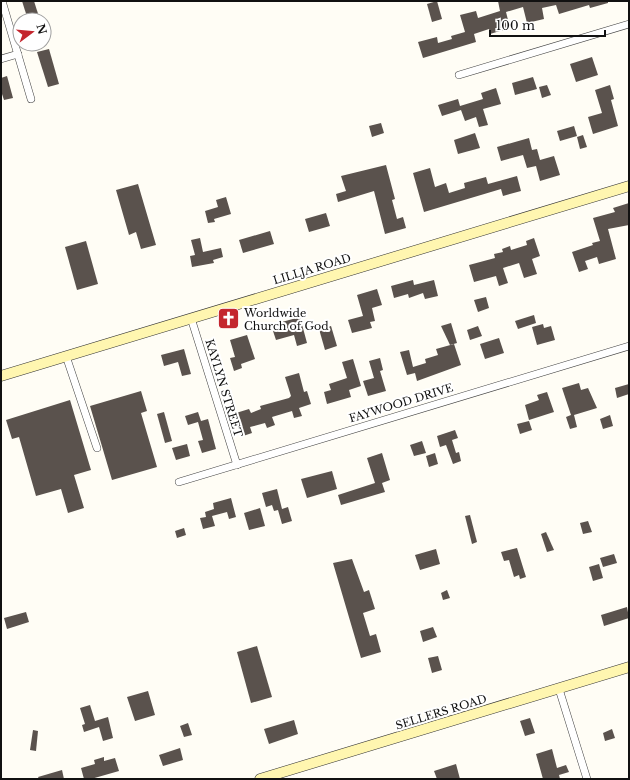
<svg xmlns="http://www.w3.org/2000/svg" width="630" height="780" viewBox="0 0 630 780" font-family="'Libre Baskerville',serif">
	<style>
		.building { fill: #5a524d }
		.lines { fill: none; stroke-linecap: round; stroke-linejoin: round }
		.street-casing { stroke: #444; stroke-width: 8 }
		.secondary-casing { stroke: #333; stroke-width: 11 }
		.street { stroke: #fff; stroke-width: 7 }
		.secondary { stroke: #fff6b0; stroke-width: 10 }
		.labels { text-anchor: middle; stroke-width: 4; stroke-linejoin: round; paint-order: stroke }
		.street-label { font-size: 11px; fill: #111; stroke: #fff }
		.poi-label { font-size: 11px; fill: #111; stroke: #fff; text-anchor: start }
	</style>
	<rect width="100%" height="100%" fill="#fffdf5"/>
	<!-- building -->
	<g class="building">
		<polygon points="22,1 34,1 40,20 28,20"/>
		<polygon points="437,1 442,19 432,22 427,4"/>
		<polygon points="498,1 608,1 608,3 590,8 589,5 559,14 556,5 542,8 544,19 527,23 523,7 506,12 510,28 490,34 489,29 474,34 476,42 423,58 418,42 437,37 438,43 452,39 451,36 465,32 460,15 476,11 478,18 500,11"/>
		<polygon points="49,49 59,84 48,87 37,52"/>
		<polygon points="592,57 598,75 576,82 570,64"/>
		<polygon points="7,76 13,98 4,100 1,91 1,78"/>
		<polygon points="533,77 537,89 515,95 512,83"/>
		<polygon points="547,85 551,95 542,98 539,87"/>
		<polygon points="610,85 614,99 611,100 618,126 593,134 588,117 602,113 595,90"/>
		<polygon points="496,88 501,104 483,109 488,125 479,127 476,117 465,121 461,110 442,116 438,105 458,99 460,106 483,99 481,93"/>
		<polygon points="381,123 384,133 372,137 369,126"/>
		<polygon points="574,126 577,136 560,141 557,131"/>
		<polygon points="475,133 480,148 458,154 454,140"/>
		<polygon points="583,135 587,147 580,149 577,137"/>
		<polygon points="529,138 532,150 537,149 540,160 554,156 560,175 540,181 536,166 527,168 523,155 501,161 497,147"/>
		<polygon points="386,165 395,199 392,200 397,219 403,217 406,228 385,234 374,191 338,202 336,194 346,191 341,176"/>
		<polygon points="430,168 435,187 446,183 449,193 465,188 464,183 486,177 488,184 517,176 521,191 503,196 501,189 424,212 413,173"/>
		<polygon points="138,184 156,245 141,249 136,232 129,235 116,190"/>
		<polygon points="226,197 231,214 214,219 215,222 208,223 205,211 218,207 216,200"/>
		<polygon points="629,203 629,225 608,229 616,259 599,264 597,257 585,261 588,269 579,272 572,252 593,245 592,243 600,241 593,218 615,212 613,208"/>
		<polygon points="326,213 330,226 309,232 305,219"/>
		<polygon points="270,231 274,244 243,253 239,240"/>
		<polygon points="200,238 203,252 221,248 223,257 213,260 214,263 192,267 190,256 195,255 191,240"/>
		<polygon points="534,238 540,256 532,259 537,274 524,278 519,263 503,268 508,283 499,286 496,276 474,282 469,265 495,258 494,254 503,252 502,249 510,246 511,250 527,245 526,241"/>
		<polygon points="86,241 98,284 77,290 65,247"/>
		<polygon points="413,280 414,285 434,280 438,296 425,299 423,293 409,298 408,294 394,298 391,286"/>
		<polygon points="377,289 382,305 372,308 375,321 370,322 372,328 352,333 348,320 363,316 357,295"/>
		<polygon points="486,297 489,308 478,312 474,300"/>
		<polygon points="534,315 536,323 518,329 515,321"/>
		<polygon points="300,317 307,343 297,346 294,335 276,340 271,325"/>
		<polygon points="451,323 457,343 450,345 441,326"/>
		<polygon points="543,324 544,328 551,326 555,340 537,345 532,327"/>
		<polygon points="331,326 337,346 325,350 319,329"/>
		<polygon points="478,326 482,336 470,340 467,330"/>
		<polygon points="247,335 255,359 241,364 242,368 234,371 230,358 235,357 230,340"/>
		<polygon points="499,338 504,353 485,359 480,344"/>
		<polygon points="454,344 461,365 417,381 415,373 407,375 400,352 409,350 413,367 426,363 425,359 438,355 436,349"/>
		<polygon points="184,349 191,374 182,376 178,362 164,366 161,355"/>
		<polygon points="380,358 383,370 380,371 386,391 368,396 363,381 374,378 369,361"/>
		<polygon points="353,359 361,386 349,390 351,397 327,404 324,392 331,390 329,384 347,378 342,362"/>
		<polygon points="299,373 304,392 307,391 311,404 299,408 302,416 294,418 292,411 272,417 275,425 267,428 265,423 250,427 252,433 243,436 236,413 249,409 251,413 261,409 260,406 289,398 291,396 285,377"/>
		<polygon points="579,383 581,390 588,388 597,408 574,415 577,427 570,429 566,417 571,415 562,388"/>
		<polygon points="629,384 629,394 617,398 615,388"/>
		<polygon points="141,391 147,411 141,413 157,467 112,480 90,406"/>
		<polygon points="547,392 554,412 529,420 525,405 539,400 537,395"/>
		<polygon points="70,400 91,470 74,475 84,508 68,513 61,489 36,496 19,437 12,439 6,420"/>
		<polygon points="164,412 172,441 165,443 157,414"/>
		<polygon points="198,412 201,421 208,419 216,449 202,453 198,441 203,440 198,422 188,425 185,416"/>
		<polygon points="610,415 613,426 603,429 600,419"/>
		<polygon points="529,421 532,430 520,434 517,424"/>
		<polygon points="455,430 458,438 452,440 456,453 459,452 461,461 453,464 446,445 440,447 437,436"/>
		<polygon points="422,441 426,453 414,456 410,445"/>
		<polygon points="187,444 190,456 176,460 172,448"/>
		<polygon points="382,453 390,480 382,483 385,492 341,505 338,495 375,483 367,458"/>
		<polygon points="435,453 438,464 429,467 426,456"/>
		<polygon points="332,471 337,489 307,498 301,479"/>
		<polygon points="277,489 282,509 288,507 292,521 282,524 278,510 274,511 272,505 266,507 262,493"/>
		<polygon points="231,498 236,517 229,519 227,512 212,516 215,526 203,529 200,518 206,517 205,512 214,509 213,503"/>
		<polygon points="260,508 265,526 249,530 244,513"/>
		<polygon points="470,515 477,542 472,544 465,516"/>
		<polygon points="588,521 592,532 583,534 580,523"/>
		<polygon points="184,528 186,535 177,538 175,531"/>
		<polygon points="546,532 554,550 547,552 541,534"/>
		<polygon points="517,548 526,577 520,579 519,575 514,577 509,560 504,561 501,552"/>
		<polygon points="436,549 440,564 420,570 415,555"/>
		<polygon points="614,554 617,563 603,567 600,558"/>
		<polygon points="352,559 364,592 369,590 375,609 363,613 370,636 376,634 381,652 361,658 333,563"/>
		<polygon points="599,564 603,578 593,581 589,567"/>
		<polygon points="447,590 450,598 443,600 441,593"/>
		<polygon points="627,607 629,618 604,626 601,615"/>
		<polygon points="26,612 29,622 7,629 4,618"/>
		<polygon points="433,627 437,637 423,642 420,631"/>
		<polygon points="257,646 272,697 251,703 237,652"/>
		<polygon points="438,656 442,670 432,673 428,658"/>
		<polygon points="148,691 155,715 135,721 127,697"/>
		<polygon points="90,705 95,721 108,717 113,738 103,741 99,727 84,732 82,725 85,724 80,708"/>
		<polygon points="530,718 535,733 525,736 520,721"/>
		<polygon points="294,720 298,734 269,744 264,729"/>
		<polygon points="188,723 192,735 184,737 180,726"/>
		<polygon points="612,729 615,738 605,741 603,733"/>
		<polygon points="33,730 38,731 36,751 30,750"/>
		<polygon points="180,748 183,760 163,766 159,755"/>
		<polygon points="552,749 557,768 566,765 569,772 559,775 560,779 543,779 536,754"/>
		<polygon points="104,757 104,761 115,758 119,771 91,779 84,779 81,768 95,764 94,760"/>
		<polygon points="456,764 460,779 437,779 434,771"/>
		<polygon points="62,770 64,779 39,779 38,777"/>
	</g>
	<g class="lines">
		<defs>
			<g id="street">
				<polyline points="2,1 31,99"/>
				<polyline points="1,59 18,54"/>
				<polyline points="459,75 629,24"/>
				<polyline points="191,318 237,465"/>
				<polyline points="66,356 97,448"/>
				<polyline points="179,482 629,346"/>
				<polyline points="559,689 587,779"/>
			</g>
			<g id="secondary">
				<polyline points="1,376 629,186"/>
				<polyline points="260,779 629,667"/>
			</g>
		</defs>
		<!-- street casing -->
		<use href="#street" class="street-casing"/>
		<!-- secondary casing -->
		<use href="#secondary" class="secondary-casing"/>
		<!-- street -->
		<use href="#street" class="street"/>
		<!-- secondary -->
		<use href="#secondary" class="secondary"/>
	</g>
	<!-- icons -->
	<defs>
		<symbol id="church-square" viewBox="-11 -11 22 22"><rect x="-9" y="-9" width="18" height="18" rx="4" fill="#c4262e" stroke="#fff"/><path d="M-1.2-6h2.4v3.5h3.3v2.4h-3.3V6h-2.4V-.1h-3.3v-2.4h3.3Z" fill="#fff"/></symbol>
	</defs>
	<g fill-rule="evenodd">
		<use href="#church-square" x="216" y="306" width="25" height="25"/>
	</g>
	<g class="labels">
		<!-- street labels -->
		<g class="street-label">
			<text transform="translate(312 269) rotate(-17)" y="4">LILLJA ROAD</text>
			<text transform="translate(224 388) rotate(73)" y="4">KAYLYN STREET</text>
			<text transform="translate(401 403) rotate(-17)" y="4">FAYWOOD DRIVE</text>
			<text transform="translate(441 712) rotate(-17)" y="4">SELLERS ROAD</text>
		</g>
		<!-- poi labels -->
		<g class="poi-label">
			<text x="244" y="317">Worldwide<tspan x="244" dy="13">Church of God</tspan></text>
		</g>
	</g>
	<!-- border -->
	<rect width="630" height="780" fill="none" stroke="#111111" stroke-width="4"/>
	<!-- north arrow -->
	<g transform="translate(32 32) rotate(74)"><circle r="19" fill="#ffffff" stroke="#a0a0a0"/>
	<path d="M0-3L7 15L0 10L-7 15Z" fill="#c4262e"/>
	<text y="-6" font-size="11" font-weight="bold" text-anchor="middle" fill="#111111">N</text>
	</g>
	<!-- scale -->
	<path d="M490 30v6h115v-6" fill="none" stroke="#111111" stroke-width="2"/>
	<text x="496" y="30" font-size="12" fill="#111111" stroke="#ffffff" stroke-width="3" paint-order="stroke">100 m</text>
</svg>
